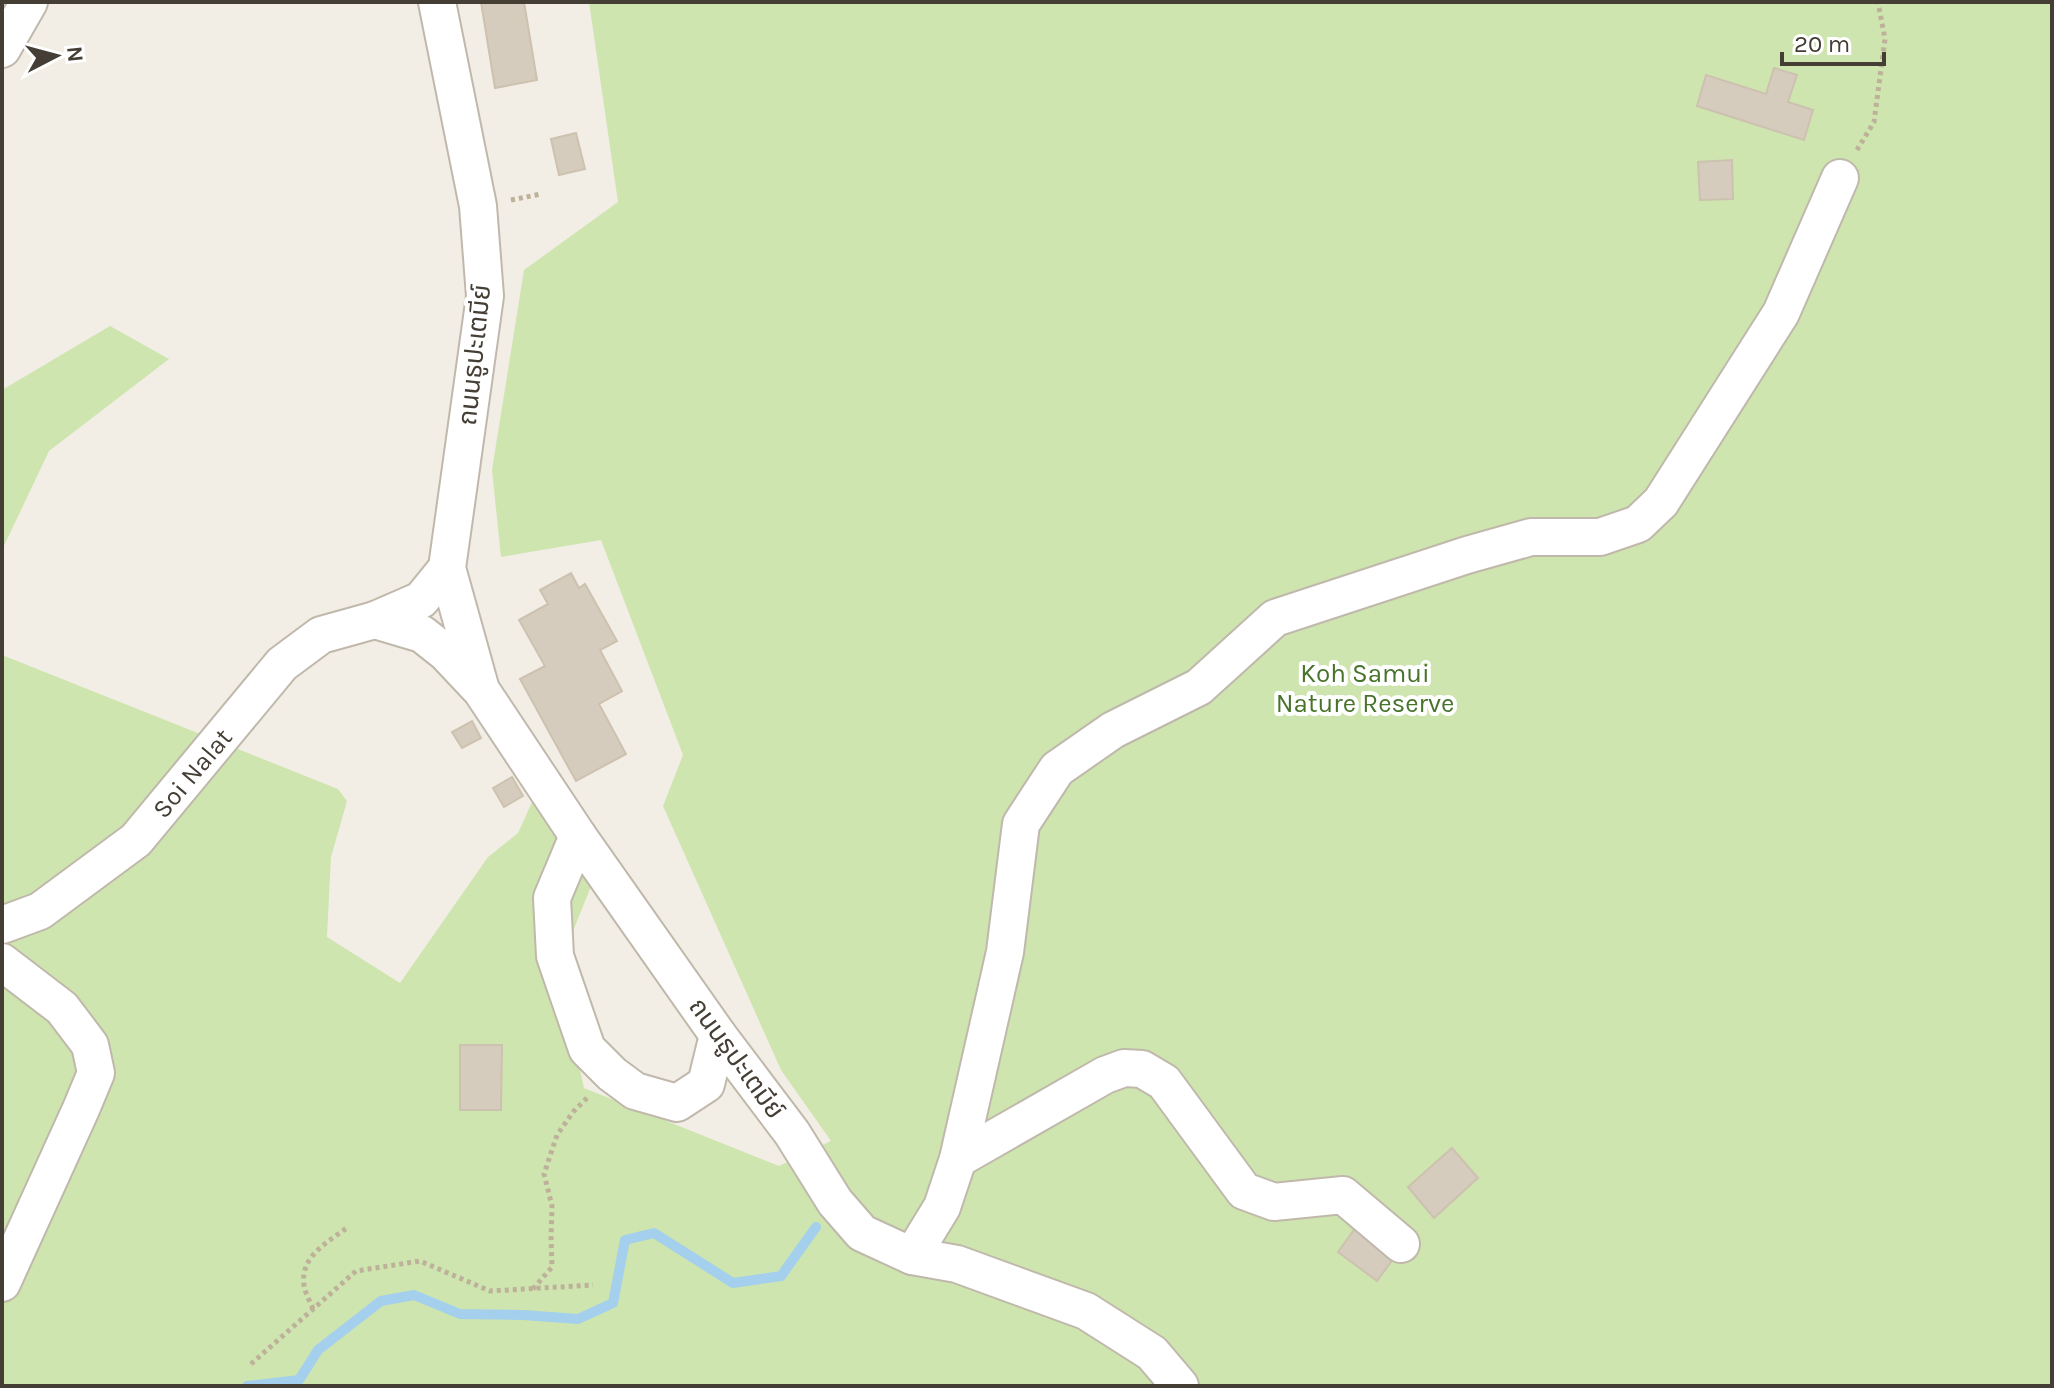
<svg xmlns="http://www.w3.org/2000/svg" width="2054" height="1388" viewBox="0 0 2054 1388" font-family="Karla,'Noto Sans Thai',sans-serif">
	<style>
		.green { fill: #cee5af }
		.lines { fill: none; stroke-linecap: round; stroke-linejoin: round }
		.stream { stroke: #a4d0ed; stroke-width: 10 }
		.building { fill: #d6ccbe; stroke: #cdc1af; stroke-width: 2 }
		.minor-casing { stroke: #c0b8ab; stroke-width: 40 }
		.path { stroke: #beb19a; stroke-width: 5; stroke-dasharray: 4 4; stroke-linecap: butt }
		.minor { stroke: #fff; stroke-width: 36 }
		.labels { text-anchor: middle; stroke-width: 8; stroke-linejoin: round; paint-order: stroke }
		.street-label { font-size: 26px; fill: #443e35; stroke: #fff }
		.park-label { font-size: 26px; fill: #48732b; stroke: #fff }
	</style>
	<rect width="100%" height="100%" fill="#f2eee5"/>
	<!-- green -->
	<g class="green">
		<polygon points="589,2 2052,2 2052,1386 2,1386 2,655 338,789 347,801 331,857 327,937 400,983 488,857 518,833 533,800 598,869 569,941 563,994 584,1088 779,1166 831,1141 781,1070 663,806 683,755 601,540 501,557 492,470 524,270 618,202"/>
		<polygon points="110,326 169,359 49,451 2,550 2,390"/>
	</g>
	<g class="lines">
		<!-- stream -->
		<polyline class="stream" points="247,1386 299,1380 318,1350 381,1301 414,1295 460,1314 523,1315 578,1319 613,1303 625,1240 654,1233 733,1283 781,1276 816,1227"/>
	</g>
	<!-- building -->
	<g class="building">
		<polygon points="481,2 524,2 537,80 495,88"/>
		<polygon points="1774,68 1797,75 1788,102 1813,110 1804,140 1697,106 1706,75 1766,94"/>
		<polygon points="576,133 585,169 559,175 551,139"/>
		<polygon points="1732,160 1733,199 1700,200 1698,162"/>
		<polygon points="571,573 579,588 585,584 617,641 600,650 622,691 599,704 626,754 576,781 520,679 545,666 519,620 548,604 540,590"/>
		<polygon points="472,721 481,738 462,748 452,732"/>
		<polygon points="512,777 523,796 504,807 493,788"/>
		<polygon points="460,1045 502,1045 501,1110 460,1110"/>
		<polygon points="1452,1148 1478,1178 1434,1218 1408,1187"/>
		<polygon points="1362,1219 1401,1248 1377,1281 1338,1252"/>
	</g>
	<g class="lines">
		<defs>
			<g id="minor">
				<polyline points="437,2 478,206 485,296 447,568 481,690 578,836 718,1035 792,1133 835,1202 862,1233 912,1256 957,1264 1086,1311 1152,1353 1180,1386"/>
				<polyline points="2,49 29,2"/>
				<polyline points="375,620 422,634 446,653 478,687"/>
				<polyline points="578,836 552,898 555,956 587,1049 612,1074 635,1091 677,1103 706,1084 718,1035"/>
				<polyline points="2,925 40,911 136,840 282,664 321,635 375,620 421,600 447,568"/>
				<polyline points="2,962 62,1008 90,1045 96,1073 81,1109 2,1283"/>
				<polyline points="958,1159 1105,1075 1124,1068 1142,1069 1164,1082 1244,1191 1274,1202 1343,1195 1401,1244"/>
				<polyline points="912,1256 942,1207 958,1159 1005,952 1021,824 1057,769 1113,730 1199,687 1275,618 1467,555 1531,537 1600,537 1638,524 1661,502 1781,313 1840,178"/>
			</g>
		</defs>
		<!-- minor casing -->
		<use href="#minor" class="minor-casing"/>
		<!-- path -->
		<g class="path">
			<polyline points="1857,150 1874,122 1885,39 1878,2"/>
			<polyline points="511,200 541,194"/>
			<polyline points="533,1289 552,1267 551,1239 552,1206 544,1174 557,1135 573,1112 588,1097"/>
			<path d="M313,1309c-3,-8 -8,-16 -9,-24 -4,-29 24,-43 44,-58"/>
			<polyline points="251,1364 356,1271 420,1261 490,1291 593,1285"/>
		</g>
		<!-- minor -->
		<use href="#minor" class="minor"/>
	</g>
	<g class="labels">
		<!-- street labels -->
		<g class="street-label">
			<text transform="translate(474 355) rotate(-84)" y="9">ถนนธูปะเตมีย์</text>
			<text transform="translate(192 773) rotate(-50)" y="9">Soi Nalat</text>
			<text transform="translate(737 1058) rotate(54)" y="9">ถนนธูปะเตมีย์</text>
		</g>
		<!-- park labels -->
		<g class="park-label">
			<text x="1365" y="682">Koh Samui<tspan x="1365" dy="30">Nature Reserve</tspan></text>
		</g>
	</g>
	<!-- border -->
	<rect width="2054" height="1388" fill="none" stroke="#443e35" stroke-width="8"/>
	<!-- north arrow -->
	<g transform="translate(56 56) rotate(84)" stroke="#ffffff" stroke-width="6" paint-order="stroke">
	<path d="M0-6L14 30L0 20L-14 30Z" fill="#443e35"/>
	<text y="-12" font-size="22" font-weight="bold" text-anchor="middle" fill="#443e35">N</text>
	</g>
	<!-- scale -->
	<path d="M1782 52v12h102v-12" fill="none" stroke="#443e35" stroke-width="4"/>
	<text x="1794" y="52" font-size="24" fill="#443e35" stroke="#ffffff" stroke-width="6" paint-order="stroke">20 m</text>
</svg>
